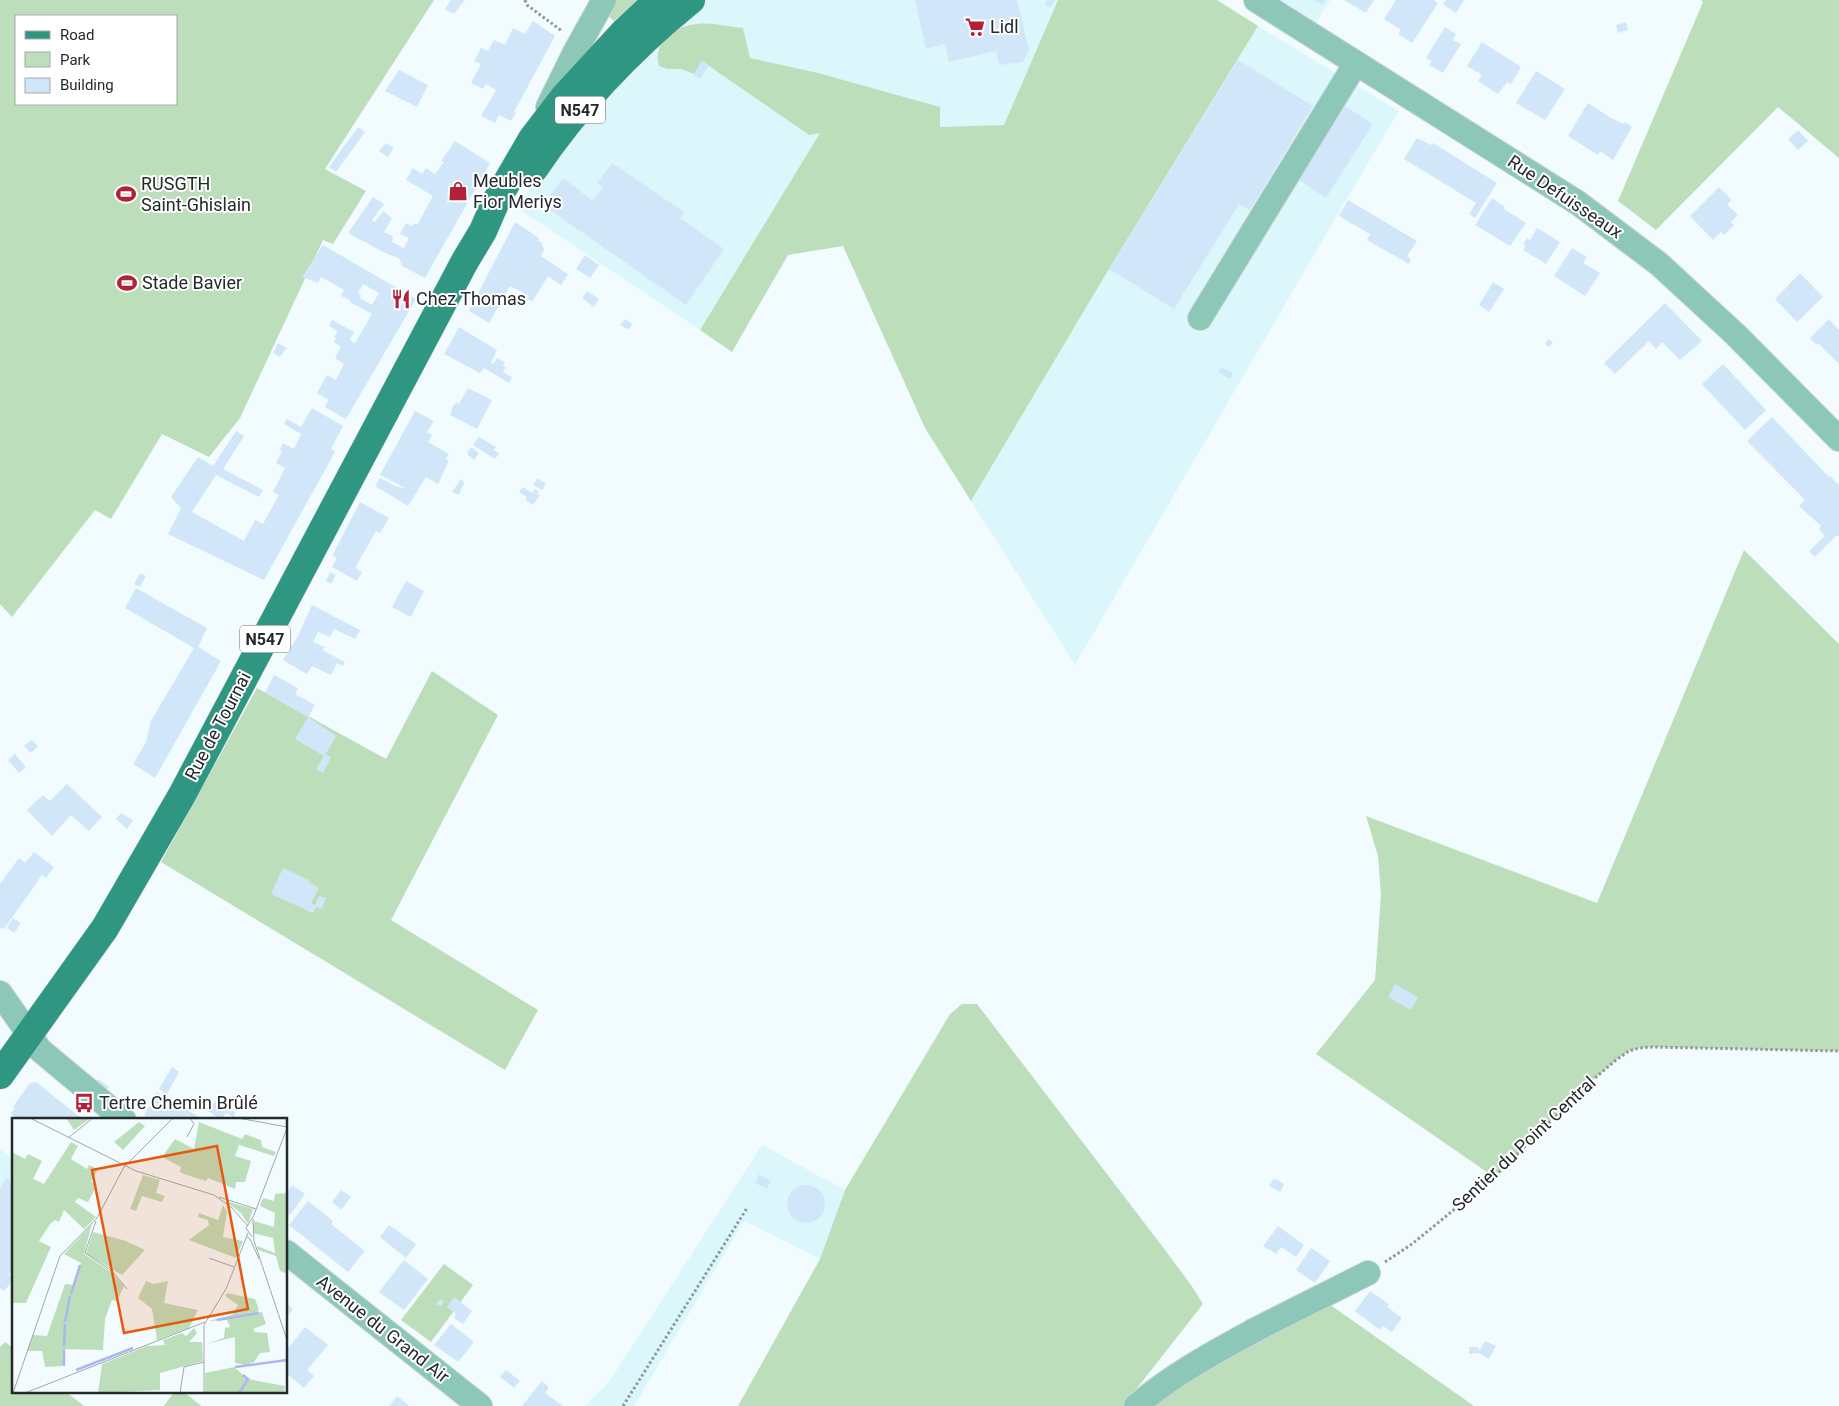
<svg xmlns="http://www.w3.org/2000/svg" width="1839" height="1406" viewBox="0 0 1839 1406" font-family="Roboto,sans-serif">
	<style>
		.built { fill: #dcf7fc }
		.green { fill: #bddebb; fill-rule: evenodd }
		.building { fill: #d1e6f9; fill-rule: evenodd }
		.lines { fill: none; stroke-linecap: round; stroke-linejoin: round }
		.minor-casing { stroke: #cdd6d8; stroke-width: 26 }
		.major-casing { stroke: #cdd6d8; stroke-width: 29 }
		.path { stroke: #909899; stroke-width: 3; stroke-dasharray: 2.5 2.5; stroke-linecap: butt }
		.minor { stroke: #8cc7b8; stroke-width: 24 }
		.major { stroke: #2f9681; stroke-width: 28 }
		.labels { text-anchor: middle; stroke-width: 4; stroke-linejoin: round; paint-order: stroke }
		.shield { fill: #fff; stroke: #666a6b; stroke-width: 1 }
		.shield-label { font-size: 16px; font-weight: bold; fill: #242a2b }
		.poi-label { font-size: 18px; fill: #242a2b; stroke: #fff; text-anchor: start }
		.street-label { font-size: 18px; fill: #242a2b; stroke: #fff }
		.inset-river { fill: none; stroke: #adb6f1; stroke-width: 2.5 }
		.inset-road { fill: none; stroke: #a0a8aa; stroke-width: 1 }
		.view { fill: #e8590c; fill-opacity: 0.15; stroke: #e8590c; stroke-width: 2.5 }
		.inset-edge { fill: none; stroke: #242a2b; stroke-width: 2.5 }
	</style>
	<rect width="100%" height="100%" fill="#f2fcfe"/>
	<!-- built -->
	<g class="built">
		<polygon points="703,0 1058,0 1004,125 821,133 700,330 516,207 610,86"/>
		<polygon points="1274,0 1330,0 1315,25"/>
		<polygon points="1258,26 1399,111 1332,224 1075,665 971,501 1109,269"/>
		<polygon points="762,1145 845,1190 820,1259 744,1221 634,1406 585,1406 609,1382"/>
		<polygon points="0,1149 14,1160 14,1271 0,1289"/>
	</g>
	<!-- green -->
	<g class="green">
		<path d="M0,0h434l-109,169 41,22 -33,53 -10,-4 -83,178 -31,39 -47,-23 -51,85 -16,-9 -83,107 -12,-13zM16,16h160v88h-160z"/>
		<polygon points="616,0 638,0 614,21 607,15"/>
		<path d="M1058,0h159l41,26 -149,243 -138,232 -46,-73 -82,-182 -55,9 -56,97 -32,-22 120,-197 -11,2 -107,-74 -8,13 -13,-5h-14l-8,-3c-7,-24 16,-40 38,-42 13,-2 33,3 46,4l7,30 68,15 122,34v20l64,-2z"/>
		<polygon points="1701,0 1839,0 1839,158 1778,107 1656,230 1618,201 1703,2"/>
		<polygon points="1744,550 1839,644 1839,1051 1653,1047 1639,1048 1629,1051 1616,1060 1588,1084 1494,1177 1316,1054 1375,980 1381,895 1378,856 1366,816 1597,903"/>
		<polygon points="432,671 498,715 391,920 538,1010 505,1070 161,862 257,688 386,759"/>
		<polygon points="962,1004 977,1004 1162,1246 1191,1285 1203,1304 1123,1406 738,1406 820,1259 845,1190 950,1014"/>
		<polygon points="444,1264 473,1285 431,1342 401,1320"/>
		<polygon points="1329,1304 1474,1406 1149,1406 1189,1375"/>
		<polygon points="5,1342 14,1349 14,1392 66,1392 84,1406 0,1406 0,1347"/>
		<polygon points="174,1392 184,1392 201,1406 164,1406"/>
	</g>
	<!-- building -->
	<g class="building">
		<polygon points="451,0 465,0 454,14 445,9"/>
		<polygon points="915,0 1017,0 1029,50 1023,62 999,65 996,51 949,62 945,44 926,49"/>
		<polygon points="1047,0 1055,0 1051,8 1045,5"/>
		<polygon points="1314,0 1325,0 1322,5"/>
		<polygon points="1344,0 1374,0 1366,13"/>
		<polygon points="1396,0 1433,0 1438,3 1412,43 1398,34 1401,30 1384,19"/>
		<polygon points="1446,0 1464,0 1456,13 1443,4"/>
		<polygon points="533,21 555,36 514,112 516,113 511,121 499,115 495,123 481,116 496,90 486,84 483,89 471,83 481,64 474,61 481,48 488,51 494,40 505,45 513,28 525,34"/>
		<polygon points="1626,22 1628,30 1618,33 1616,25"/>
		<polygon points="1445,27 1456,34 1453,40 1461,44 1443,73 1429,65 1432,61 1426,58"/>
		<polygon points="1482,42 1521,67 1511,84 1507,82 1498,94 1478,81 1482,75 1467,66"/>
		<polygon points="1238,60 1313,106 1250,210 1239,204 1174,309 1109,269"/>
		<polygon points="702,61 709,65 700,79 693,75"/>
		<polygon points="399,70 428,85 417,107 385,91"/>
		<polygon points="1536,71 1565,89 1545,120 1516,103"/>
		<polygon points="1588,103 1611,118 1624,124 1625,122 1632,127 1613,160 1600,151 1598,155 1568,136"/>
		<polygon points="1345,106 1373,124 1326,198 1299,180"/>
		<polygon points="358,127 365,132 336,172 329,167"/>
		<polygon points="1798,130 1808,141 1798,150 1788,139"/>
		<polygon points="1417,138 1431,145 1433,143 1497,183 1475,218 1469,214 1476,203 1404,159"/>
		<polygon points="455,141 490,163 425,278 402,266 399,258 387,254 348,233 373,197 384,204 372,220 375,222 383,211 392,218 384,232 393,236 392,242 404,248 409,238 400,234 406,223 412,226 414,223 417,225 433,196 406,180 413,168 422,174 426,168 435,174 444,162 441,161"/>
		<polygon points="386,143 394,148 388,157 379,151"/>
		<polygon points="612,163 684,212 680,218 724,249 686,305 543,205 563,178 593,201 603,187 597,183"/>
		<polygon points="1719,187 1732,200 1727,204 1738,215 1731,222 1734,225 1724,235 1721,232 1713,240 1690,216"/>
		<polygon points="1492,198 1505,207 1504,209 1526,223 1510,246 1475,225"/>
		<polygon points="1348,200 1417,241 1407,256 1411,259 1409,264 1367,240 1370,234 1339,216"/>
		<polygon points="515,222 539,238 538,241 541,242 544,250 541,256 568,274 561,285 548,276 532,302 527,298 529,296 510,286 489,323 469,311"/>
		<polygon points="1537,228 1560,242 1546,264 1523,250 1526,246 1523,244 1527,238 1530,240"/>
		<path d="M323,245l93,54 -70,120 -21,-12 4,-9 -2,1 -10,-6 10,-18 9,5 8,-16 -9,-6 6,-11 -7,-5 2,-4 -2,-1 4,-6 -9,-5 3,-6 22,12 -4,8 5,3 17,-29 -22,-12v-2l-9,-4 3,-6 -16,-9 -7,-4 -3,6 -16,-6zM363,284l16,9 -7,12 -12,-7 1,-3 -3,-2z"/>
		<polygon points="1572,248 1587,257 1583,263 1600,273 1585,296 1554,276"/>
		<polygon points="585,255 599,265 590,278 576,269"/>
		<polygon points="1800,273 1823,297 1797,322 1775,299"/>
		<polygon points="1493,282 1504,289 1489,312 1479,305"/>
		<polygon points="587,291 599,299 594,307 582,298"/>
		<polygon points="1665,303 1702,341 1680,360 1662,342 1656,349 1649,341 1615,374 1604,363"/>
		<polygon points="625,319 632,324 628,330 620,325"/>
		<polygon points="1829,319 1839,330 1839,364 1818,343 1816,345 1810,338"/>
		<polygon points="459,327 497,350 491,363 493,364 497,358 505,362 503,366 506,367 503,372 512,377 509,383 486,369 484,368 480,373 444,354"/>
		<polygon points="1548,339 1553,342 1549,347 1545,344"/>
		<polygon points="278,343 287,348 280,357 273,353"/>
		<polygon points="1723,364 1766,410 1745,430 1702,384"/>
		<polygon points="1221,367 1233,373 1230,379 1218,372"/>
		<polygon points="468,388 492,400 477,429 450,415 453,406 457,402 459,404"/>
		<polygon points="312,408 343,426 331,449 335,452 264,580 168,534 181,508 171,497 198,457 213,466 236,431 244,436 223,469 263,490 259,497 216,475 192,512 244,541 255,520 263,524 279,495 273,492 285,468 276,463 282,451 280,450 283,443 294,449 301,434 284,424 287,419 301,427"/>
		<polygon points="415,411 434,421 427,432 432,435 428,442 449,454 446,459 449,461 446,467 438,484 426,477 408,506 375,486 380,478 395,486 407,489 380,475"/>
		<polygon points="1772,417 1829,477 1830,476 1839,485 1839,537 1837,535 1815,557 1809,551 1825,536 1819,529 1821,526 1799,506 1805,500 1747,441"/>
		<polygon points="479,437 496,447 494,450 499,454 495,459 473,445"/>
		<polygon points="471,447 479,453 474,460 467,454"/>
		<polygon points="537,478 546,484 542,490 533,485"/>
		<polygon points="461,479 464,483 459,495 452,492"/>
		<polygon points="523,487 532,493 535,489 539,492 537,494 540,495 533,505 525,500 527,497 519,492"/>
		<polygon points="360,502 389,518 380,533 376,531 355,568 362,572 357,581 332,567 337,558 332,556"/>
		<polygon points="330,572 336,575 331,584 326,581"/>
		<polygon points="140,573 146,576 140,587 134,584"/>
		<polygon points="406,581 424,591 411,617 392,607"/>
		<polygon points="136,588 207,628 198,647 221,661 155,778 133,764 146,742 151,721 194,648 125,608"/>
		<polygon points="312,605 360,630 355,639 334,629 330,637 318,632 313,642 325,647 322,650 345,662 343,666 337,663 331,675 312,666 307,674 283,660 298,636"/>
		<polygon points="274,675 298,688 295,694 315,705 308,717 336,736 326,754 331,757 323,773 316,769 324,756 295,739 308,717 265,693"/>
		<polygon points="31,740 38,746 31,753 24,746"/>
		<polygon points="15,754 26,767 19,773 8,760"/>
		<polygon points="67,784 102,817 89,831 71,815 52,836 27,810 43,795 50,801"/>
		<polygon points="121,813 133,820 127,829 116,819"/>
		<polygon points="34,852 54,867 46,878 42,875 4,929 0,928 0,884 19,858 25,863"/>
		<polygon points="283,868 309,880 308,882 319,888 311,903 315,905 319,896 326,898 322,909 316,907 313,913 271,894"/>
		<polygon points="13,918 21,923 14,933 7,928"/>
		<polygon points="1395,984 1418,997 1411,1010 1388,997"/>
		<polygon points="172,1067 179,1072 167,1094 159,1089"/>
		<polygon points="98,1079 109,1087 105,1092 94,1083"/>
		<polygon points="36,1082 66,1106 84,1120 31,1120 27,1116 24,1120 19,1120 12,1115 11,1113 15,1108 13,1107 30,1083"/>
		<polygon points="157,1092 194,1114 203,1120 152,1120 144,1115"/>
		<polygon points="215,1101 225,1108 226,1106 236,1113 233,1117 226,1113 221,1120 208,1111"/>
		<polygon points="759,1174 771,1181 767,1189 755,1183"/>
		<polygon points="7,1178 14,1184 14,1268 8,1275 14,1279 4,1291 0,1288 0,1187"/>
		<polygon points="1274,1178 1284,1184 1280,1192 1269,1186"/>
		<polygon points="292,1185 305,1194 290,1215 286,1213 286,1194"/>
		<circle cx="806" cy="1204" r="19"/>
		<polygon points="341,1190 351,1197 341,1210 332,1202"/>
		<polygon points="308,1201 333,1221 331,1224 365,1251 348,1272 289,1225"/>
		<polygon points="389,1225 416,1244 406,1258 380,1237"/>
		<polygon points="1278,1226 1304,1245 1296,1257 1281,1247 1276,1254 1263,1246"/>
		<polygon points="1311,1248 1330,1261 1315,1283 1296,1270"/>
		<polygon points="404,1260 428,1279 404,1310 379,1292"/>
		<polygon points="1370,1291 1389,1304 1387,1307 1402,1318 1392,1332 1383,1326 1380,1330 1355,1311"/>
		<polygon points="454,1297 472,1311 463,1324 454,1318 456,1314 447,1307"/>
		<polygon points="440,1299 444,1302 441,1306 436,1304"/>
		<polygon points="286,1303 293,1309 286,1318"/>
		<polygon points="451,1324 474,1342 458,1362 434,1345"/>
		<polygon points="305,1327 328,1345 307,1370 314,1376 304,1388 286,1373 286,1351"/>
		<polygon points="1485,1341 1496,1346 1489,1359 1479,1353 1469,1354 1469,1347 1478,1347 1479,1351"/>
		<polygon points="506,1370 520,1381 514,1388 500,1377"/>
		<polygon points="542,1381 549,1387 545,1393 563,1406 522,1406"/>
		<polygon points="397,1396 400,1398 409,1406 389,1406"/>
	</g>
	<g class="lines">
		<defs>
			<g id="minor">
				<polyline points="1256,0 1578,203 1659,264 1736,335 1839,439"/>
				<polyline points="548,107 575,52 604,0"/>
				<polyline points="1200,318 1356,63"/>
				<polyline points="0,993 40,1050 124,1120"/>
				<polyline points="286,1252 480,1406"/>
				<path d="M1136,1406c36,-31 77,-53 119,-76 37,-19 75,-38 113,-57"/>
			</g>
			<g id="major">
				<path d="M534,169c43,-64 98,-121 157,-169"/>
				<polyline points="0,1075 105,928 182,795 465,261 483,231 496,201 532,139 564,97 624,32 658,0"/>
			</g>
		</defs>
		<!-- minor casing -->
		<use href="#minor" class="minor-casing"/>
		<!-- major casing -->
		<use href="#major" class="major-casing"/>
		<!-- path -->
		<g class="path">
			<polyline points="525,0 527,5 562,31"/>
			<polyline points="1385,1262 1412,1244 1494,1177 1588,1084 1616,1060 1629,1051 1639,1048 1652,1047 1839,1051"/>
			<polyline points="623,1406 747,1208"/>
		</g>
		<!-- minor -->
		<use href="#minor" class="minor"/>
		<!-- major -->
		<use href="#major" class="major"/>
	</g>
	<!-- icons -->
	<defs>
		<symbol id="supermarket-bare" viewBox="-9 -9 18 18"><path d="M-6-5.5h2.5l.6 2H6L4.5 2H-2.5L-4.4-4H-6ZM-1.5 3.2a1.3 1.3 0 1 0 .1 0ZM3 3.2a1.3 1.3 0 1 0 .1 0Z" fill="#b32138" stroke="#fff" stroke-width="2.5" paint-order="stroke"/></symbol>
		<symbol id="shop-bare" viewBox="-9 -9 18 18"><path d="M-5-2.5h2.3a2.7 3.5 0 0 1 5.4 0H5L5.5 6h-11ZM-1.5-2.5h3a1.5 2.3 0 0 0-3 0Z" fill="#b32138" stroke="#fff" stroke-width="2.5" paint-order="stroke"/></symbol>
		<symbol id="stadium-bare" viewBox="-9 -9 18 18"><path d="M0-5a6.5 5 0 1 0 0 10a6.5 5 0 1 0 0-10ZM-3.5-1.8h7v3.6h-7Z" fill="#b32138" stroke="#fff" stroke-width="2.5" paint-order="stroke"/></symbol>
		<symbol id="restaurant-bare" viewBox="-9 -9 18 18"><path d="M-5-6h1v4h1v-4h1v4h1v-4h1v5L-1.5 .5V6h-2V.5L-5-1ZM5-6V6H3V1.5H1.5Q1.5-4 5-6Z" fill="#b32138" stroke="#fff" stroke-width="2.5" paint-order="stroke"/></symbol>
		<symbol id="bus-bare" viewBox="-9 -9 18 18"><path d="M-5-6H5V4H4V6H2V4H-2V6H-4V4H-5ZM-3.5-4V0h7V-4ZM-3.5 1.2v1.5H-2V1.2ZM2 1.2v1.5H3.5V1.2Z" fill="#b32138" stroke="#fff" stroke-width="2.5" paint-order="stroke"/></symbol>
	</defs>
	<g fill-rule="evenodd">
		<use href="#supermarket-bare" x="961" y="13" width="28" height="28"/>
		<use href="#shop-bare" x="444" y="177" width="28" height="28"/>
		<use href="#stadium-bare" x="112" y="180" width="28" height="28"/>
		<use href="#stadium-bare" x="113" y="269" width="28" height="28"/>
		<use href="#restaurant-bare" x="387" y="285" width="28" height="28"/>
		<use href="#bus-bare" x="70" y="1089" width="28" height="28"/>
	</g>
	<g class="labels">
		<!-- shield labels -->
		<g class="shield">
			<rect x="555" y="96.5" width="50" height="27" rx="4"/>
			<rect x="240" y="625.5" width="50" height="27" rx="4"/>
		</g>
		<g class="shield-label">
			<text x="580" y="116">N547</text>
			<text x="265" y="645">N547</text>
		</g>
		<!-- poi labels -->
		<g class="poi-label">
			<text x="990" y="33">Lidl</text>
			<text x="473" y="187">Meubles<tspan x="473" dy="21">Fior Meriys</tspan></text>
			<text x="141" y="190">RUSGTH<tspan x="141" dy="21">Saint-Ghislain</tspan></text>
			<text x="142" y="289">Stade Bavier</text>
			<text x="416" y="305">Chez Thomas</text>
			<text x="99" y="1109">Tertre Chemin Brûlé</text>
		</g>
		<!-- street labels -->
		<g class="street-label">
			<text transform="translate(1565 197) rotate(34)" y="6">Rue Defuisseaux</text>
			<text transform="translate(218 726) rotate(-62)" y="6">Rue de Tournai</text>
			<text transform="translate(1524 1144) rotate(-43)" y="6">Sentier du Point Central</text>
			<text transform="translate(383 1329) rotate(38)" y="6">Avenue du Grand Air</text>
		</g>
	</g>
	<!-- overview -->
	<g transform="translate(12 1118)">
		<rect width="275" height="275" fill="#f2fcfe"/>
		<path d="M54,0h25l-17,12zM127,4l6,4 -22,24 -9,-8zM187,4l43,17 3,-5 16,6 1,7 14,5 -2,4 -35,-11 -4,11 16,5 -6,21h-9l-1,7 -27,-11 -2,3 -22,-7 -4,-2 1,-5 -19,-10 13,-18 19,10zM59,24l7,4 -7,13 16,10 2,-4 9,4 -7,13 6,3 -9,17 -10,-4 -3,4 21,15 -12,12 -20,-19 -5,12 -4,-2 -5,4 -11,17 12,6 -25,56h-14v-151l13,7 3,-5 14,7 -9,18 11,5zM131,57l17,5 -4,13 9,3 -3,6 -20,-6 -6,15 -6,-2zM275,75v81l-7,-3 -4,-15 -18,-6 -1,-4 18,7 -2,-15 -20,-5 1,-12 20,6 1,-14 -15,-7 3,-8 11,3 1,-7zM213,83l28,8 -5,15 -7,-11zM211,87l4,7 -4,25 20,4 -7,17 -47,-18 20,-15 -1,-5 -10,-3 1,-4 19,7zM80,106l-8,30 26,17 14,15 -7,15 -5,-1 -7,19 -2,31 -39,-1v17l-19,1 -3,-16h-15l6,-16 14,1 18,-52 9,1 7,-22 -17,-9zM81,114l33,9 19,9 -23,25 -36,-21zM134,163l7,3 15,-3 -4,22 34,7 -9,18 -32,12 -5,-31 -14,-11zM215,175l28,6 4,11 -3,3 6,-1 4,12 -13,5 2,3 12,1 3,19 -10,1 -6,9 -8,3 -11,-2v-26l-29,7 18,-6 1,-10 5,-1 -3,-7 -19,1 24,-6 6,-10 -13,-9zM182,210l3,5 -8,9h13l1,19 -43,12v17l-62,3 4,-29 45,-18 18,-1 -2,-5 19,-7 4,3zM222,249l14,12 37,7 -1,7h-79v-20z" fill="#bddebb"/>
		<path class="inset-river" d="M59,176l9,-29M205,202l42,-7M53,204l5,-26M52,228l1,-22M52,248v-17M223,249l52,-7M64,252l57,-22M227,275l9,-14 -5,-4"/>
		<path class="inset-road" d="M18,0l106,53 78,24 17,12 17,19M226,0l49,9M175,19l7,-13 -4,-6M56,20l25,-20M207,79l37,12M241,101l1,22 33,99M84,103l-11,32 27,18 15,18M235,119l3,2 9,20M240,119l-6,-9 8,-13 33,-87M197,140l25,9M1,275l47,-137 37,-38 27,-51 49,-49M13,275l180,-71M168,275l4,-26 20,-5M192,275v-68l22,-36 22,-56"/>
		<path class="view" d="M205,28l31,163 -124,24 -32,-163z"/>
		<rect width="275" height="275" class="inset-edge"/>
	</g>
	<!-- legend -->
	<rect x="15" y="15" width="162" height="90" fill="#ffffff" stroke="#a7aaaa"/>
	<rect x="25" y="31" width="25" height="8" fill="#2f9681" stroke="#a7aaaa"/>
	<text x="60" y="40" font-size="15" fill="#242a2b">Road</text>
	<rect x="25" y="52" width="25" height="15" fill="#bddebb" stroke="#a7aaaa"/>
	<text x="60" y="65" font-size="15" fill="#242a2b">Park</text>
	<rect x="25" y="78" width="25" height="15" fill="#d1e6f9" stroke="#a7aaaa"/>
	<text x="60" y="90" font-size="15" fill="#242a2b">Building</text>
</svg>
